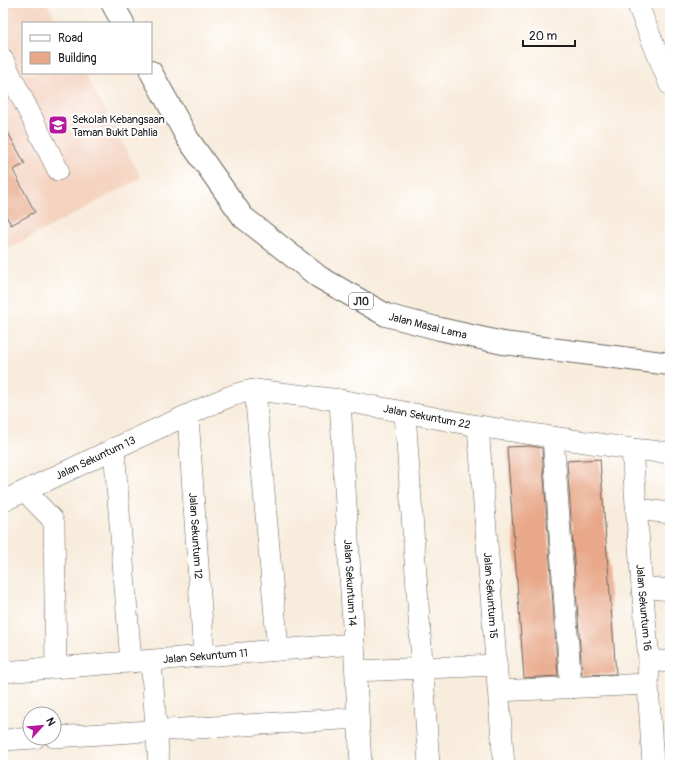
<svg xmlns="http://www.w3.org/2000/svg" width="673" height="768" viewBox="0 0 673 768" font-family="Pangolin,sans-serif">
	<style>
		.built { fill: #f4d3c0 }
		.building { fill: #e8a889 }
		.lines { fill: none; stroke-linecap: round; stroke-linejoin: round }
		.minor-casing { stroke: #69655f; stroke-width: 22 }
		.major-casing { stroke: #69655f; stroke-width: 24 }
		.minor { stroke: #fff; stroke-width: 21 }
		.major { stroke: #fff; stroke-width: 22 }
		.labels { text-anchor: middle; stroke-width: 4; stroke-linejoin: round; paint-order: stroke }
		.shield { fill: #fff; stroke: #606060; stroke-width: 1 }
		.shield-label { font-size: 10px; font-weight: bold; fill: #1c1c1c }
		.poi-label { font-size: 11px; fill: #1c1c1c; stroke: #fff; text-anchor: start }
		.street-label { font-size: 11px; fill: #1c1c1c; stroke: #fff }
	</style>
	<rect width="100%" height="100%" fill="#fff"/>
	<filter id="ink" filterUnits="userSpaceOnUse"><feTurbulence type="fractalNoise" baseFrequency=".025" numOctaves="2"/><feDisplacementMap in="SourceGraphic" scale="8" xChannelSelector="R" yChannelSelector="G"/><feConvolveMatrix kernelMatrix="1 2 1 2 8 2 1 2 1" color-interpolation-filters="sRGB"/></filter>
	<filter id="wash" filterUnits="userSpaceOnUse"><feTurbulence type="fractalNoise" baseFrequency=".012" numOctaves="4" result="noise"/><feDisplacementMap in="SourceGraphic" scale="16" xChannelSelector="R" yChannelSelector="G"/><feGaussianBlur stdDeviation="0.9" result="paint"/><feColorMatrix in="noise" values="0 0 0 0 0 0 0 0 0 0 0 0 0 0 0 0 0 1.4 0 .05"/><feComposite in="paint" operator="in"/></filter>
	<g filter="url(#wash)">
		<rect width="100%" height="100%" fill="#f8ecdc"/>
		<!-- built -->
		<polygon class="built" points="3,3 47,3 58,23 23,23 23,73 85,73 141,178 3,252"/>
		<g id="blocks">
			<!-- building -->
			<g class="building">
				<polygon points="3,123 25,164 13,170 35,212 11,225 3,210"/>
				<polygon points="529,446 542,448 558,676 524,678 507,447"/>
				<polygon points="600,459 616,674 582,675 567,461"/>
			</g>
		</g>
	</g>
	<g filter="url(#ink)">
		<use href="#blocks" fill-opacity="0" stroke="#69655f" stroke-width="1"/>
		<g class="lines">
			<defs>
				<g id="minor">
					<polyline points="637,3 670,85"/>
					<polyline points="3,60 58,170"/>
					<polyline points="255,390 278,650"/>
					<path id="s1" d="M340,400l21,365"/>
					<polyline points="405,413 429,765"/>
					<path id="s2" d="M188,416l16,240"/>
					<path id="s3" d="M478,426l26,339"/>
					<polyline points="553,437 571,688"/>
					<polyline points="114,448 131,662"/>
					<path id="s4" d="M632,449l10,138 7,73 -1,24 5,81"/>
					<polyline points="25,491 52,519 54,524 56,668"/>
					<path id="s5" d="M3,501c59,-27 117,-56 176,-82 24,-10 51,-26 76,-29l85,10 138,26 154,23 38,4"/>
					<polyline points="637,509 670,513"/>
					<polyline points="642,587 670,590"/>
					<polyline points="649,660 670,662"/>
					<polyline points="151,661 159,765"/>
					<polyline points="356,671 496,665"/>
					<path id="s6" d="M3,672l351,-28"/>
					<polyline points="499,691 648,684"/>
					<polyline points="54,737 358,718"/>
					<polyline points="3,740 35,738"/>
				</g>
				<g id="major">
					<polyline points="112,3 123,23"/>
					<path id="s7" d="M151,72l37,67 55,78 76,60 67,38 54,14 63,14 167,21"/>
				</g>
			</defs>
			<!-- minor casing -->
			<use href="#minor" class="minor-casing"/>
			<!-- major casing -->
			<use href="#major" class="major-casing"/>
			<!-- minor -->
			<use href="#minor" class="minor"/>
			<!-- major -->
			<use href="#major" class="major"/>
		</g>
	</g>
	<!-- icons -->
	<defs>
		<symbol id="school-square" viewBox="-11 -11 22 22"><rect x="-9" y="-9" width="18" height="18" rx="4" fill="#b5179e" stroke="#fff"/><path d="M0-5L7-2L0 1L-7-2ZM-4 1L0 2.5L4 1V4Q0 6-4 4Z" fill="#fff"/></symbol>
	</defs>
	<g fill-rule="evenodd">
		<use href="#school-square" x="47" y="114" width="22" height="22"/>
	</g>
	<g class="labels">
		<!-- shield labels -->
		<rect class="shield" x="349" y="293" width="24" height="16" rx="3"/>
		<g class="shield-label">
			<text x="361" y="305">J10</text>
		</g>
		<!-- poi labels -->
		<g class="poi-label">
			<text x="72" y="123">Sekolah Kebangsaan<tspan x="72" dy="13">Taman Bukit Dahlia</tspan></text>
		</g>
		<!-- street labels -->
		<g class="street-label">
			<text dy="4" stroke="none"><textPath href="#s7" startOffset="389">Jalan Masai Lama</textPath></text>
			<text dy="4" stroke="none"><textPath href="#s5" startOffset="450">Jalan Sekuntum 22</textPath></text>
			<text dy="4" stroke="none"><textPath href="#s5" startOffset="102">Jalan Sekuntum 13</textPath></text>
			<text dy="4" stroke="none"><textPath href="#s2" startOffset="120">Jalan Sekuntum 12</textPath></text>
			<text dy="4" stroke="none"><textPath href="#s1" startOffset="183">Jalan Sekuntum 14</textPath></text>
			<text dy="4" stroke="none"><textPath href="#s3" startOffset="170">Jalan Sekuntum 15</textPath></text>
			<text dy="4" stroke="none"><textPath href="#s4" startOffset="159">Jalan Sekuntum 16</textPath></text>
			<text dy="4" stroke="none"><textPath href="#s6" startOffset="203">Jalan Sekuntum 11</textPath></text>
		</g>
	</g>
	<!-- margin -->
	<rect width="673" height="768" fill="none" stroke="#fff" stroke-width="16"/>
	<!-- legend -->
	<rect x="22" y="22" width="130" height="52" fill="#ffffff" stroke="#a4a4a4"/>
	<rect x="30" y="35" width="20" height="6" fill="#ffffff" stroke="#a4a4a4"/>
	<text x="58" y="42" font-size="12" fill="#1c1c1c">Road</text>
	<rect x="30" y="52" width="20" height="12" fill="#e8a889" stroke="#a4a4a4"/>
	<text x="58" y="62" font-size="12" fill="#1c1c1c">Building</text>
	<!-- north arrow -->
	<g transform="translate(42 726) rotate(63)"><circle r="19" fill="#ffffff" stroke="#a4a4a4"/>
	<path d="M0-3L7 15L0 10L-7 15Z" fill="#b5179e"/>
	<text y="-6" font-size="11" font-weight="bold" text-anchor="middle" fill="#1c1c1c">N</text>
	</g>
	<!-- scale -->
	<path d="M523 40v6h52v-6" fill="none" stroke="#1c1c1c" stroke-width="2"/>
	<text x="529" y="40" font-size="12" fill="#1c1c1c" stroke="#ffffff" stroke-width="3" paint-order="stroke">20 m</text>
</svg>
